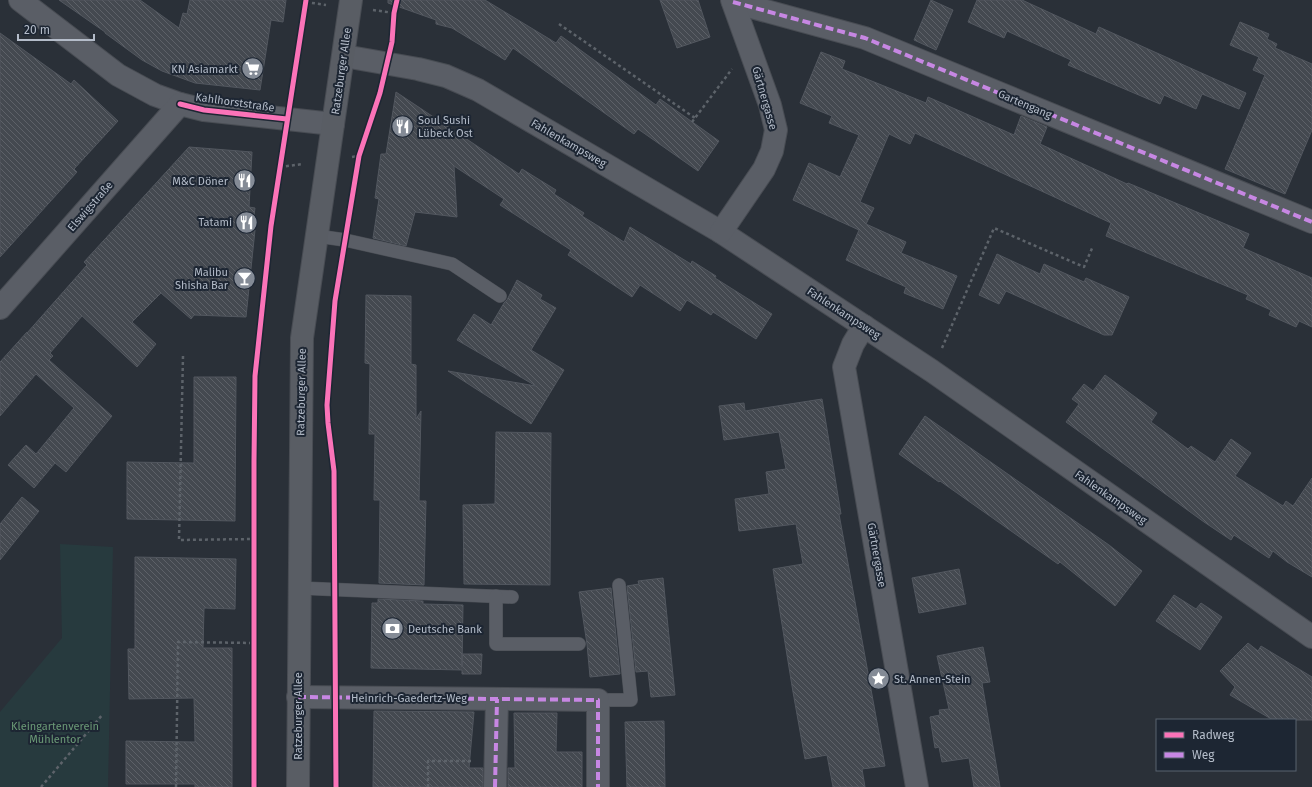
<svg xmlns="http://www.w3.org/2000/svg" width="1312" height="787" viewBox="0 0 1312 787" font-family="'Fira Sans',sans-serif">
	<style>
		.garden { fill: #273a3e }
		.building { fill: url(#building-back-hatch); stroke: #52575f }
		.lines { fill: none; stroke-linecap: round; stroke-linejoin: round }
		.lane-casing { stroke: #484c53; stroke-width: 14 }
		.street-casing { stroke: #484c53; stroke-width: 24 }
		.secondary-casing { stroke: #484c53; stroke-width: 24 }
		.path { stroke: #5d636a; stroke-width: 2.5; stroke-dasharray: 3 3; stroke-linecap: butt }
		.lane { stroke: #5a5e66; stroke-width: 13 }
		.street { stroke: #5a5e66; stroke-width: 22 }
		.secondary { stroke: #595d64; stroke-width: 22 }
		.quiet { stroke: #c787e3; stroke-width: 4; stroke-dasharray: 8 4; stroke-linecap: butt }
		.cycleway-casing { stroke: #1d2633; stroke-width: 8 }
		.cycleway { stroke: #fb73b8; stroke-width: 5 }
		.labels { text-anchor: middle; stroke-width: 4; stroke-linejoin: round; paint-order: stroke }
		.poi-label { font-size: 11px; fill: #b4bcc9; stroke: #1d2633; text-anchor: end }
		.street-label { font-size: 11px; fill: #b4bcc9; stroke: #1d2633 }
		.park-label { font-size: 11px; fill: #6b9a76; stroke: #1d2633 }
	</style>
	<defs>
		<pattern id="building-back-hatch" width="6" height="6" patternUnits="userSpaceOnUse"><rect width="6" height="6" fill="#444950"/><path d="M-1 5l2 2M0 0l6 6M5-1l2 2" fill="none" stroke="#5d6168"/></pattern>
	</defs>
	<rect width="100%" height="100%" fill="#2a3038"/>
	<!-- garden -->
	<polygon class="garden" points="60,544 113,547 108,787 0,787 0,712 62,638"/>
	<!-- building -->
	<g class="building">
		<polygon points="59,0 140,0 179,28 183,13 187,14 190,0 286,0 283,22 271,20 260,90 195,83 162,71 142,60 105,33 105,32"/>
		<polygon points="388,0 485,0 556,43 561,36 656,105 660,99 719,141 698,171 638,129 634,134 513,48 505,60 452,28 436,24 436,20 388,3"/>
		<polygon points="660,0 698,0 710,37 677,48"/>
		<polygon points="931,0 953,10 936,50 914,40"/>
		<polygon points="977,0 1022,0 1096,34 1099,27 1246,93 1239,109 1202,94 1196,109 1164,95 1160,104 1068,65 1071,60 1007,31 1004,38 968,22"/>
		<polygon points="1240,22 1269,34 1267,39 1277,44 1275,48 1312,64 1312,130 1285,194 1225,169 1265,75 1253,70 1259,57 1230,45"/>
		<polygon points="0,33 71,84 74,80 118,121 74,169 77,172 0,257"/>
		<polygon points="821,52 845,61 842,69 926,103 928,97 1014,135 1021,116 1047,127 1040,144 1127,184 1128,183 1249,234 1243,248 1312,278 1312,327 1299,321 1296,327 1269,315 1271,310 1246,299 1248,295 1106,236 1111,223 915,133 910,144 889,134 860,202 874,208 866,224 906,242 901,253 957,276 943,309 904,293 906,287 846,260 859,230 793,200 809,163 840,177 859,135 829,123 832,116 800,103"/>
		<polygon points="396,92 519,174 522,169 556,190 554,194 584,213 582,216 624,242 630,227 691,264 692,261 716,276 715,278 772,314 756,339 713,312 711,315 687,300 680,311 640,285 632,297 568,255 571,250 500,205 504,199 454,166 457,217 415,212 406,246 373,238 379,199 375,198 381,154 386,154"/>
		<polygon points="189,147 252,152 249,207 255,208 252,230 255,230 246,317 194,315 191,319 161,293 132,322 156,344 137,367 82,316 50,353 53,356 49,360 112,416 66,472 55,463 34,488 8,465 26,445 36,454 74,408 36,374 0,416 0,362 27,332 27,333 87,265 84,262"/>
		<polygon points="997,254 1040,274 1044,264 1084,282 1086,278 1129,297 1112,335 1104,335 1006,291 999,304 979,295"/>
		<polygon points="517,280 542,295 540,299 556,308 531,350 564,370 531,424 448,371 536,386 457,340 474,314 491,325 504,303 507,300"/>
		<polygon points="366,295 411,296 411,364 416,365 416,419 421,411 419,501 426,501 424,585 379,583 380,500 374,500 375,434 369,434 370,364 365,363"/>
		<polygon points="1105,375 1157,413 1151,422 1188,449 1191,446 1215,462 1231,439 1251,453 1235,476 1283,506 1286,501 1293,506 1312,478 1312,577 1287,562 1273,551 1269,558 1234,535 1231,540 1204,522 1066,422 1079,404 1072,399 1084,384 1093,391"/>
		<polygon points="194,377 236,377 235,521 127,519 127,462 194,463"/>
		<polygon points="822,399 841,514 839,514 885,766 862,769 865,787 833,787 827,755 805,759 793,692 773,569 803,564 796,524 739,531 735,499 769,494 766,472 786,469 779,432 724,440 719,406 744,403 745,411"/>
		<polygon points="925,416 1109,545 1142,571 1115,606 1060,562 1058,564 940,481 939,482 899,454"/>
		<polygon points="496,432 551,433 550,585 464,584 463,505 495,504"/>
		<polygon points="22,497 39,511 0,560 0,524"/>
		<polygon points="135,557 236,559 235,609 204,608 203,648 232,648 232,787 195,787 195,784 126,784 126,741 195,742 194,698 129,699 128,649 135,649"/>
		<polygon points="959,569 966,604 919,613 912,578"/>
		<polygon points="663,578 675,695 651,697 648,671 636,672 627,586 639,584 638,581"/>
		<polygon points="611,588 620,674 590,677 587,644 579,592"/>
		<polygon points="1174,595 1196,609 1201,603 1222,617 1200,650 1156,621"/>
		<polygon points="378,599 423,601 423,604 463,605 462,667 462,654 482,654 481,674 462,674 462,670 371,668 372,603 378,603"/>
		<polygon points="1248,643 1258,651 1261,646 1312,677 1312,720 1273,720 1230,695 1235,687 1220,671"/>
		<polygon points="983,647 990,682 982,683 1000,787 974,787 969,758 942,762 939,747 935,748 930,717 940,715 939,710 949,709 937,656"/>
		<polygon points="374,711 474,712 469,768 483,768 483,787 373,787"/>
		<polygon points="514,713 557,713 556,752 582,752 582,787 508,787 508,768 515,768"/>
		<polygon points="664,721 665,787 627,787 625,722"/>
	</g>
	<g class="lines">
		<defs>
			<g id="lane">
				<polyline points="317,236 345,240 452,264 500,296"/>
				<polyline points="299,588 512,597"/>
				<polyline points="496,596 496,644 579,644"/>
				<polyline points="598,700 631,700 619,585"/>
			</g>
			<g id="street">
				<polyline points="20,0 118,75 155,95 180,104 204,110 333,124"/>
				<polyline points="733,2 865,38 1312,222"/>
				<polyline points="344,56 418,69 446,76 478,90 721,232 932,371 1312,637"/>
				<polyline points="721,232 764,169 772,151 776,130 770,105 732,0"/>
				<polyline points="0,308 180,104"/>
				<polyline points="864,326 853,344 844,367 917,787"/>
				<polyline points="298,697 598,700 598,787"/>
				<polyline points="495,787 497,699"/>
			</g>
			<polyline id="secondary" points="298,787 302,338 351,0"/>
		</defs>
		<!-- lane casing -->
		<use href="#lane" class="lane-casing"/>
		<!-- street casing -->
		<use href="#street" class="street-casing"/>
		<!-- secondary casing -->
		<use href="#secondary" class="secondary-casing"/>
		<!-- path -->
		<g class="path">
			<polyline points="306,2 326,5"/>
			<polyline points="373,10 394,13"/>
			<polyline points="559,24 695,118"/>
			<polyline points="692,122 732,69"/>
			<polyline points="352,157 359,156"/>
			<polyline points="280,167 303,164"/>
			<polyline points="942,348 994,228 1084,267 1093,246"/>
			<polyline points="183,356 179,540 254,539"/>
			<polyline points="41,787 103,714"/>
			<polyline points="176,787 178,642 254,643"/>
			<polyline points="428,787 428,761 472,761"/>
		</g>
		<!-- lane -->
		<use href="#lane" class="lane"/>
		<!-- street -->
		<use href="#street" class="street"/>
		<!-- secondary -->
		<use href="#secondary" class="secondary"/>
		<!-- quiet -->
		<g class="quiet">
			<polyline points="733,2 865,38 1312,222"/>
			<polyline points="298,697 598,700 598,787"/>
			<polyline points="495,787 497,699"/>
		</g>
		<defs>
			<g id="cycleway">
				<polyline points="180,104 204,110 287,119"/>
				<polyline points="254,787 254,461 255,376 271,226 306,0"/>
				<polyline points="336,787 334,471 328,423 327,405 335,301 359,156 380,93 392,42 394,13 397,0"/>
			</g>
		</defs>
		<!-- cycleway casing -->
		<use href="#cycleway" class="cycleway-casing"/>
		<!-- cycleway -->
		<use href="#cycleway" class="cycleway"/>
	</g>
	<!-- icons -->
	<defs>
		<symbol id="supermarket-disc" viewBox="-11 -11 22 22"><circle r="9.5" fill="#848b96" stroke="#1d2633"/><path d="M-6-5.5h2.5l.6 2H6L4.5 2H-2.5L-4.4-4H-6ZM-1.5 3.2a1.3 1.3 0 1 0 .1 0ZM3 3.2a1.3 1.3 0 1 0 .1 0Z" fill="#fff"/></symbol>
		<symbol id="restaurant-disc" viewBox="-11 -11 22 22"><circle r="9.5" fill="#848b96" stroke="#1d2633"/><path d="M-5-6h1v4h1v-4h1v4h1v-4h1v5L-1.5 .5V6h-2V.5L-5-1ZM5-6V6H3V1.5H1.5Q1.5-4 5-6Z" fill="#fff"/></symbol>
		<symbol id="bar-disc" viewBox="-11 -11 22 22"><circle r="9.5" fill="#848b96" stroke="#1d2633"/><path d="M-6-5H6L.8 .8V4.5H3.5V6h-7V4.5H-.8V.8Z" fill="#fff"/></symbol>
		<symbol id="bank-disc" viewBox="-11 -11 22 22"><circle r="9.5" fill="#848b96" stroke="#1d2633"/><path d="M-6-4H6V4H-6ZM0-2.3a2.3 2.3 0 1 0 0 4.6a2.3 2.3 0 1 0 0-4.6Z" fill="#fff"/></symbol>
		<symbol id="sight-disc" viewBox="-11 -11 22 22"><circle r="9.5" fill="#848b96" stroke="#1d2633"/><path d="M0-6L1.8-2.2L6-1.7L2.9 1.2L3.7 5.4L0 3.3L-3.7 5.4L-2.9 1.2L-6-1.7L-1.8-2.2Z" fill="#fff"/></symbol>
	</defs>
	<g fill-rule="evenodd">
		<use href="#supermarket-disc" x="240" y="56" width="25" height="25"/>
		<use href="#restaurant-disc" x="390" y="114" width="25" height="25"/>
		<use href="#restaurant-disc" x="232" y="168" width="25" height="25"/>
		<use href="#restaurant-disc" x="234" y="210" width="25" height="25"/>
		<use href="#bar-disc" x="232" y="266" width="25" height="25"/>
		<use href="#bank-disc" x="380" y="616" width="25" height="25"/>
		<use href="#sight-disc" x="866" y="666" width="25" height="25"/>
	</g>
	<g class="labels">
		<!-- poi labels -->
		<g class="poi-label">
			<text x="238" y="73">KN Asiamarkt</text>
			<text x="418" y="124" text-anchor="start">Soul Sushi<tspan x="418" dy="13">Lübeck Ost</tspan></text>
			<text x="228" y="185">M&amp;C Döner</text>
			<text x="232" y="226">Tatami</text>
			<text x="228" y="276">Malibu<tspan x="228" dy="13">Shisha Bar</tspan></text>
			<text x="408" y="633" text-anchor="start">Deutsche Bank</text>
			<text x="894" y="683" text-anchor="start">St. Annen-Stein</text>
		</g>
		<!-- street labels -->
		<g class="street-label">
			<text transform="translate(341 71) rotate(-82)" y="4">Ratzeburger Allee</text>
			<text transform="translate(765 98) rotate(74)" y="4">Gärtnergasse</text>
			<text transform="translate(235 102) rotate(8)" y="4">Kahlhorststraße</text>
			<text transform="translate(1025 104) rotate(23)" y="4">Gartengang</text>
			<text transform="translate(569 143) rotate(30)" y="4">Fahlenkampsweg</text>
			<text transform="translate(90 206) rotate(-49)" y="4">Elswigstraße</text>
			<text transform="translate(844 313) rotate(33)" y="4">Fahlenkampsweg</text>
			<text transform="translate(301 392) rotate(-89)" y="4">Ratzeburger Allee</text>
			<text transform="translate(1111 497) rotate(35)" y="4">Fahlenkampsweg</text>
			<text transform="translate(877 555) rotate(80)" y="4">Gärtnergasse</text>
			<text x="409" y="702">Heinrich-Gaedertz-Weg</text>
			<text transform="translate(298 716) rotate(-90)" y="4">Ratzeburger Allee</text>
		</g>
		<!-- park labels -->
		<g class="park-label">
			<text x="55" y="730">Kleingartenverein<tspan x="55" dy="13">Mühlentor</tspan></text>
		</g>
	</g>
	<!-- legend -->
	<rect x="1156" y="719" width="140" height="52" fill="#1d2633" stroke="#59626f"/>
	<rect x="1164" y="732" width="20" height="6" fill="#fb73b8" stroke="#59626f"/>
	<text x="1192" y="739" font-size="12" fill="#b4bcc9">Radweg</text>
	<rect x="1164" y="752" width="20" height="6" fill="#c787e3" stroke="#59626f"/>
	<text x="1192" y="759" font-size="12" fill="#b4bcc9">Weg</text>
	<!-- scale -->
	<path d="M18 34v6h76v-6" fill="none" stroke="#b4bcc9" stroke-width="2"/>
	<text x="24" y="34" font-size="12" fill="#b4bcc9" stroke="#1d2633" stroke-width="3" paint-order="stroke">20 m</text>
</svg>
